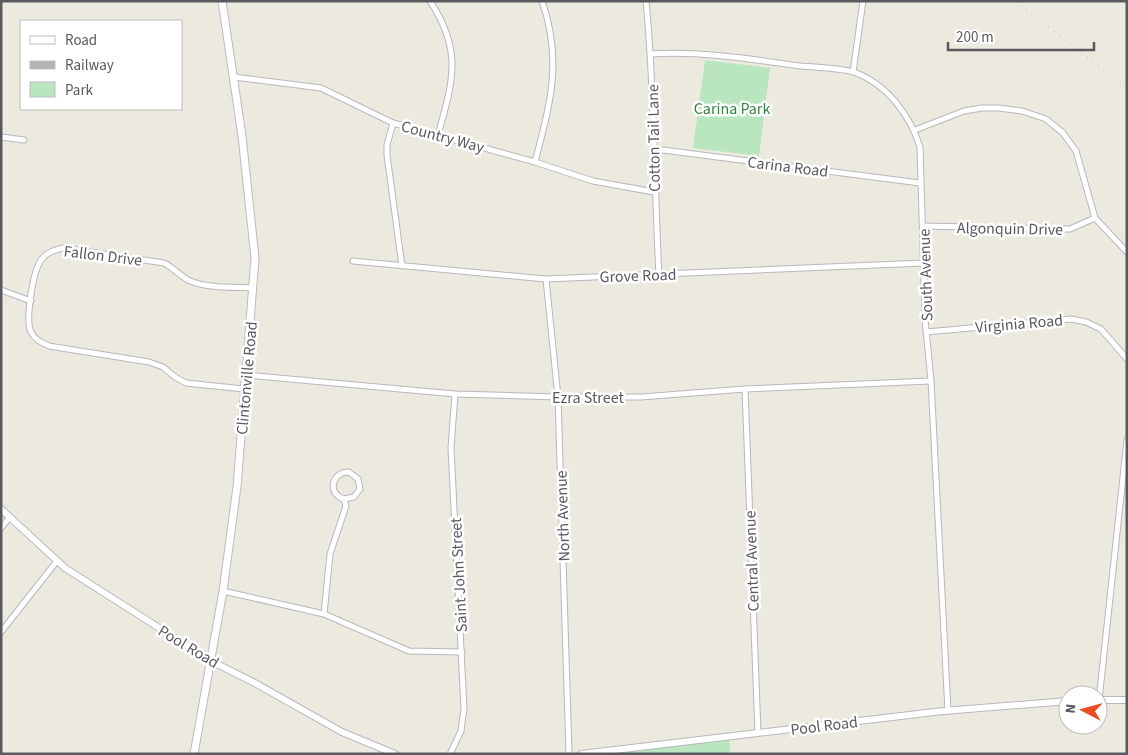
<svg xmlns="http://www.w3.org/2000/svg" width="1128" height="755" viewBox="0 0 1128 755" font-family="'Source Sans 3',sans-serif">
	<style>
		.green { fill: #b9e5bf }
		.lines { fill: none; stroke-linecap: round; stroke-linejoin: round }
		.stream { stroke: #9bc7ff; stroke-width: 1 }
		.minor-casing { stroke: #b7b8be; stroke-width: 7 }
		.tertiary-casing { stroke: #b7b8be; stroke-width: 8 }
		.secondary-casing { stroke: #b9bcc3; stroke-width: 9 }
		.minor { stroke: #fff; stroke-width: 5 }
		.tertiary { stroke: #fff; stroke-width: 6 }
		.secondary { stroke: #fff; stroke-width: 7 }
		.rail { stroke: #b2b3b3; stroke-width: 1; stroke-dasharray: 1 6; stroke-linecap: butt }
		.labels { text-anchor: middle; stroke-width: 5; stroke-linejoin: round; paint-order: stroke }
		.park-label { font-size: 16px; fill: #328540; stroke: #fff }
		.street-label { font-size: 16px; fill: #585a60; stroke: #fff }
	</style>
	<rect width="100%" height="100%" fill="#eceade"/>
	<!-- green -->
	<g class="green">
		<polygon points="705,60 770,68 759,156 693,148"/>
		<polygon points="729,740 731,754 602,754"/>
	</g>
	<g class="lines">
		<!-- stream -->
		<polyline class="stream" points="1127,174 1127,175"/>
		<defs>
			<g id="minor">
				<path d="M430,1c33,50 23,80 8,134"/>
				<path d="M646,1c9,91 8,183 13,274"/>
				<path d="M651,54c51,-3 99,5 149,12 15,1 40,2 54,6 33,12 56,43 66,75l5,172 6,62 17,330"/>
				<polyline points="853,72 863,1"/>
				<polyline points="234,77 321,88 393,123 535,162 593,181 654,192"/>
				<polyline points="393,123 387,145 387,155 402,266"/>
				<polyline points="915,130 964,111 982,108 999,108 1022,111 1046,119 1063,133 1076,151 1095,218 1127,252"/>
				<polyline points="1,137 24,140"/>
				<polyline points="655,149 920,183"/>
				<path d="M535,162c15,-58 28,-101 7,-161"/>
				<polyline points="923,226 1070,229 1095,218"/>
				<polyline points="353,261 546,279 924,263"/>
				<polyline points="546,279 558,397 569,754"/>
				<polyline points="1,290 31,301"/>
				<polyline points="926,332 1071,319 1086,322 1101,329 1127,359"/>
				<polyline points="246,375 455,394 558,397 641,397 745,389 931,381"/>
				<path d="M244,389l-58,-6 -11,-6 -12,-10 -14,-5 -100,-16c-8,-4 -14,-6 -18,-14 -6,-12 2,-63 11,-73 5,-7 13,-9 21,-11l101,15c10,5 17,14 26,18 16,7 45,6 63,7"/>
				<polyline points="745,389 758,733"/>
				<polyline points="1,528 10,517"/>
				<polyline points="223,591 324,614 409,651 462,652"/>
				<path d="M324,614l6,-60 16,-48 -2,-7c-17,-5 -13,-27 5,-27l9,7 2,10 -6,8 -10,2"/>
				<polyline points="1,632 57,561"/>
				<polyline points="1099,700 1127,440"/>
				<polyline points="450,754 461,731 464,709 451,448 455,394"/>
			</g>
			<g id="tertiary">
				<polyline points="1,509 65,568 164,631 219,665 255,683 342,732 395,754"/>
				<polyline points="1098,700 1127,700"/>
				<polyline points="581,754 943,711 1068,701"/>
			</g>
			<polyline id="secondary" points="194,754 223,591 237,487 255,258 242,136 222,1"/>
		</defs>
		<!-- minor casing -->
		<use href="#minor" class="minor-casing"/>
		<!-- tertiary casing -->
		<use href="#tertiary" class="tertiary-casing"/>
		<!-- secondary casing -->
		<use href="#secondary" class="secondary-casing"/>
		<!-- minor -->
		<use href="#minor" class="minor"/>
		<!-- tertiary -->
		<use href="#tertiary" class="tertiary"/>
		<!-- secondary -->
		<use href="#secondary" class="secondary"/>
		<!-- rail -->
		<polyline class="rail" points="1015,1 1127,88"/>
	</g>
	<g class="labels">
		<!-- park labels -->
		<g class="park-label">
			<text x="732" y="114">Carina Park</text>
		</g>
		<!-- street labels -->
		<g class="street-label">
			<text transform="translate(443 136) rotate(15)" y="6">Country Way</text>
			<text transform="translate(653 138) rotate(-91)" y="6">Cotton Tail Lane</text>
			<text transform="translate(788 166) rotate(7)" y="6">Carina Road</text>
			<text transform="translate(1010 228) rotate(1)" y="6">Algonquin Drive</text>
			<text transform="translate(103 255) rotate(7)" y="6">Fallon Drive</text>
			<text transform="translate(638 275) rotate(-2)" y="6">Grove Road</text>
			<text transform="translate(925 275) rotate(-92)" y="6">South Avenue</text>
			<text transform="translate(1019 323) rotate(-5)" y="6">Virginia Road</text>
			<text transform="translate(246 378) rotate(-85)" y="6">Clintonville Road</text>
			<text x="588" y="403">Ezra Street</text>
			<text transform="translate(562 516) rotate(-92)" y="6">North Avenue</text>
			<text transform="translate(751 561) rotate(-92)" y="6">Central Avenue</text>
			<text transform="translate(458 575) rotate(-93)" y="6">Saint John Street</text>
			<text transform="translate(189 646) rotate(31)" y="6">Pool Road</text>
			<text transform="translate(824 725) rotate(-7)" y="6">Pool Road</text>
		</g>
	</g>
	<!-- border -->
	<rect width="1128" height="755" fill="none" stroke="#585a60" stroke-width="5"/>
	<!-- legend -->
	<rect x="20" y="20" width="162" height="90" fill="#ffffff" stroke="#bcbdbf"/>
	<rect x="30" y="36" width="25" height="8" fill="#ffffff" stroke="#bcbdbf"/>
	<text x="65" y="45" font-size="15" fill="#585a60">Road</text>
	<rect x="30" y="61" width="25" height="8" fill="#b2b3b3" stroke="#bcbdbf"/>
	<text x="65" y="70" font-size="15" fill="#585a60">Railway</text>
	<rect x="30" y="82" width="25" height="15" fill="#b9e5bf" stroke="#bcbdbf"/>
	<text x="65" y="95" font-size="15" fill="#585a60">Park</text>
	<!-- north arrow -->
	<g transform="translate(1083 710) rotate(276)"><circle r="24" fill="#ffffff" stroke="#bcbdbf"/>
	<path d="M0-4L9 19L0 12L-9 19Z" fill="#ed4b23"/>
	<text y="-8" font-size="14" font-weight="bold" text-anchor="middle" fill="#585a60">N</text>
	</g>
	<!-- scale -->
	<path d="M948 42v8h146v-8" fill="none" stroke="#585a60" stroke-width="2.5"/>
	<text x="956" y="42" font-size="15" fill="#585a60" stroke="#ffffff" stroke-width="4" paint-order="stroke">200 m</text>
</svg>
